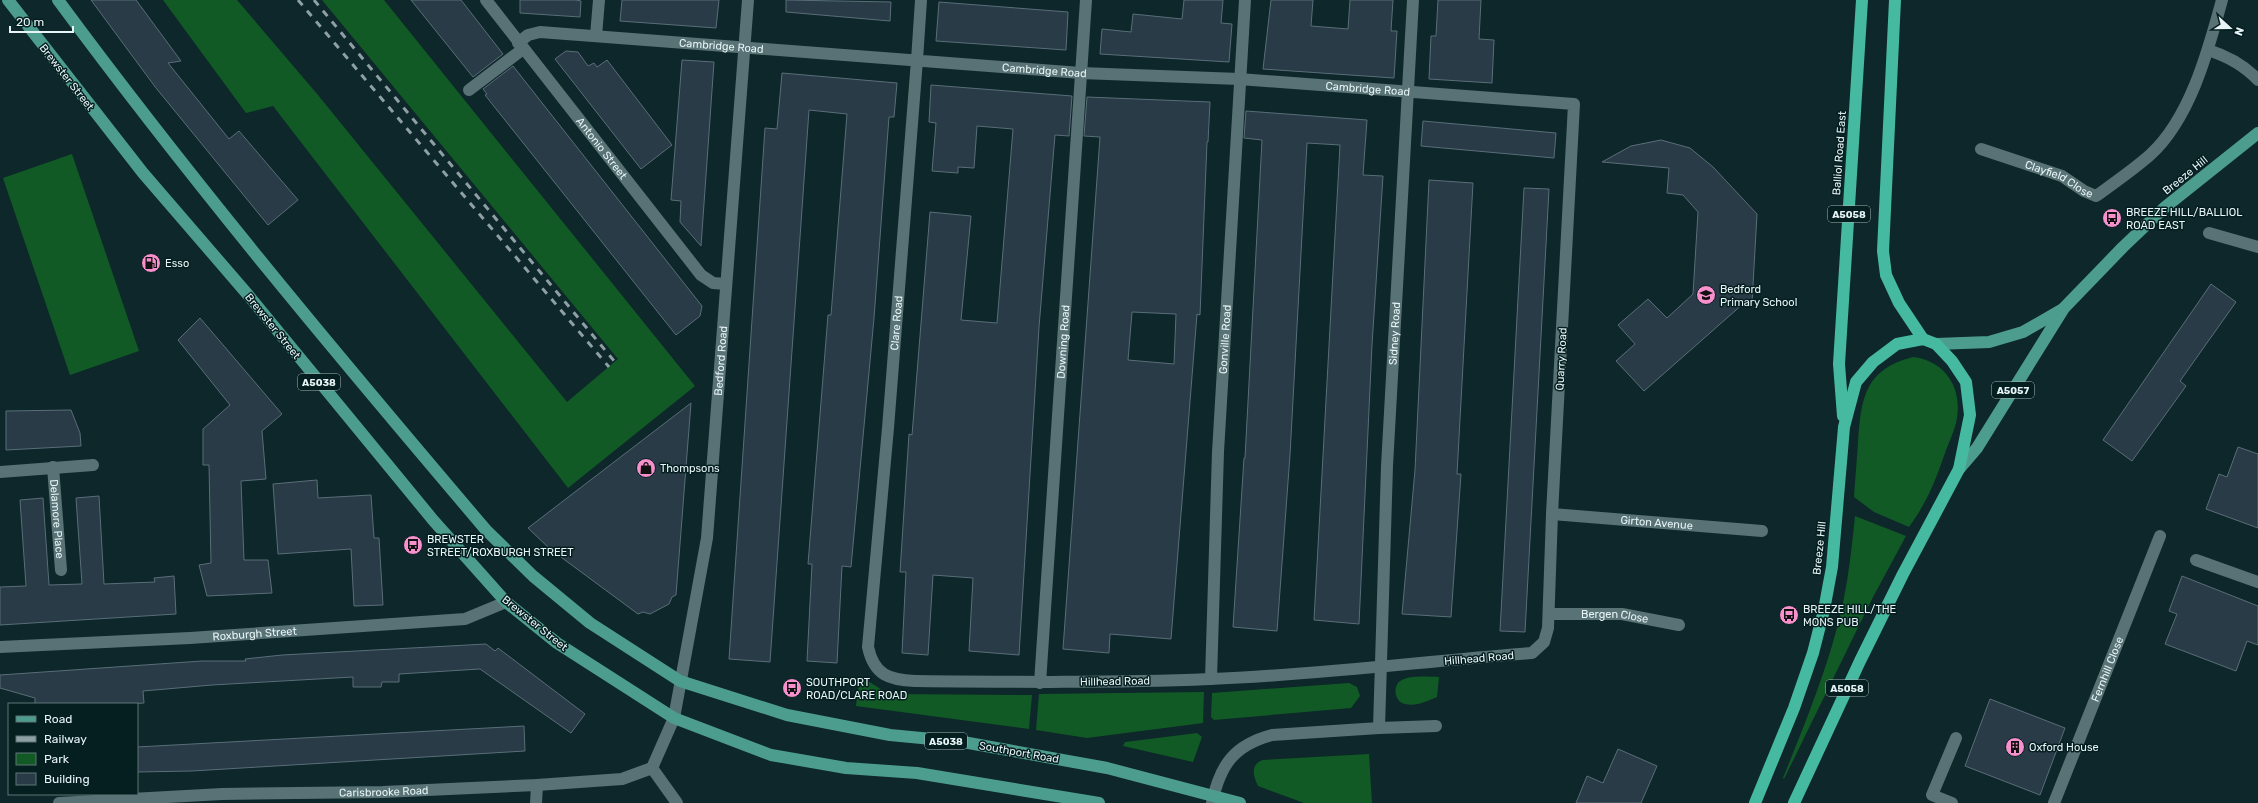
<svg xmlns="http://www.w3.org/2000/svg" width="2258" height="803" viewBox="0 0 2258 803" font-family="Rubik,sans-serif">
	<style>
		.green { fill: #115a25 }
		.building { fill: #283b46; stroke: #596e79; fill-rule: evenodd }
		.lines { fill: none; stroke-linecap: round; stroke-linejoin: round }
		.street { stroke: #587275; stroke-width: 12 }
		.primary { stroke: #4d9d8f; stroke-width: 12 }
		.highway { stroke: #46baa1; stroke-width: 12 }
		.rail { stroke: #8ea0a3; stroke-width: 3; stroke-dasharray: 7 7; stroke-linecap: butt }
		.labels { text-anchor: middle; stroke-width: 3; stroke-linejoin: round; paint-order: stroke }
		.shield { fill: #051e20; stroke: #a3b4b6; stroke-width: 1 }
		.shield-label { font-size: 10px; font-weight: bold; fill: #e7f5f7 }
		.street-label { font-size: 11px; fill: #e7f5f7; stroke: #051e20 }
		.poi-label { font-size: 11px; fill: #e7f5f7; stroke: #051e20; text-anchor: start }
	</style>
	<rect width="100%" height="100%" fill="#0e272a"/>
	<!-- green -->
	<g class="green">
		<polygon points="163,0 237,0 318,95 567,402 618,359 322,0 384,0 695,386 568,488 273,106 246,113"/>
		<polygon points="72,154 139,351 70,375 3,178"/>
		<path d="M1913,357c32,4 49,30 44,61 -2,12 -8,24 -12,35 -10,29 -18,49 -36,74l-35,-15 -20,-15c1,-18 3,-37 4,-55 3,-44 7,-73 55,-85z"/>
		<path d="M1855,516l51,20 -34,63 -88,180 -1,-1c22,-54 48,-118 60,-175 6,-29 9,-58 12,-87z"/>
		<path d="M1439,677l-2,20c-10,4 -21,10 -32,7 -11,-2 -13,-20 -3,-24 10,-5 26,-3 37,-3z"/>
		<path d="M864,680c10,3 17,11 27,14l141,1 -3,34 -173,-23 3,-24z"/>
		<polygon points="1349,683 1357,687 1360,696 1351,708 1214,720 1211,717 1212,693"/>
		<polygon points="1204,692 1203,723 1087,738 1036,730 1039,694"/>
		<polygon points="1197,733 1202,737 1193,762 1123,746 1125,742"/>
		<path d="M1369,754l3,49h-68l-46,-17c-5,-10 -8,-22 5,-26z"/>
	</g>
	<!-- building -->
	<g class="building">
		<polygon points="91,0 136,0 181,61 168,63 229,139 239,131 298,200 268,225 156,88"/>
		<polygon points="411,0 461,0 503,54 473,77"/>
		<polygon points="520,0 576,0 581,1 580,17 520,13"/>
		<polygon points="622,0 719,0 716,28 620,21"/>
		<polygon points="786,0 891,2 890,21 786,12"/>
		<polygon points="1184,0 1223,0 1221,23 1232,24 1229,62 1100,54 1102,29 1131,32 1133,14 1182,19"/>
		<polygon points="1271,0 1313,0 1311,26 1348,29 1350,0 1393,0 1391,31 1397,31 1394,78 1263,69"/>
		<polygon points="1438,0 1481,0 1479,39 1494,40 1492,83 1429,79 1431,36 1436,36"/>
		<polygon points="939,2 1068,12 1066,50 936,41"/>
		<polygon points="566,51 578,52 588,66 594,63 597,67 607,60 672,145 641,169 555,59"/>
		<polygon points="682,60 714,62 701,246 680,222 681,201 671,200"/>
		<polygon points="513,66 702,306 700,316 676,335 485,95 487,94 483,89"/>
		<polygon points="782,73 897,83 894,117 889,117 874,318 851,567 842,566 837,663 807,661 812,564 808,564 828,315 831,315 847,114 809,110 770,662 729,659 765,128 777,129"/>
		<polygon points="931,85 1072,96 1069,136 1055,135 1039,327 1019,655 969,651 973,578 933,575 928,655 902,653 906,572 900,572 909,434 912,435 930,212 971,216 961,320 997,323 1013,129 977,126 974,168 958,167 958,173 932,171 936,123 929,122"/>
		<path d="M1087,97l123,5 -2,40h-1l-7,173 -3,-1 -26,325 -61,-5 -1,19 -46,-4 37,-512 -16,-1zM1132,312l44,2 -2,50 -46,-4z"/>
		<polygon points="1246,111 1367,120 1363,175 1383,176 1372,345 1359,624 1314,620 1340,145 1307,143 1290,455 1277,631 1233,627 1244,458 1245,458 1262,140 1244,138"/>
		<polygon points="1423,121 1556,133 1554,158 1421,146"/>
		<polygon points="1661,140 1690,148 1713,167 1757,214 1752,303 1744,303 1644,391 1616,361 1635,344 1618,325 1648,299 1667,318 1693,294 1698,212 1683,195 1667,193 1669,168 1602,162 1631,146"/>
		<polygon points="1429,180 1473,183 1457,474 1461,474 1451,617 1402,614 1415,470"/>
		<polygon points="1524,188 1549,189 1525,632 1500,631"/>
		<polygon points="2211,284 2236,302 2180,381 2186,386 2132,461 2103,440"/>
		<polygon points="200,318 282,414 262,431 266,479 241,481 244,560 268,560 272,593 207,596 199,565 211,563 209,465 203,465 203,429 230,405 178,340"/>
		<polygon points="691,403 676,595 672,597 669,604 650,614 643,612 638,614 550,549 528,528"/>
		<polygon points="71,410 80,433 81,446 6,450 6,411"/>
		<polygon points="2238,447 2258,454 2258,528 2206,509 2219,474 2227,477"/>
		<polygon points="317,480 318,498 371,495 374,538 379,538 383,605 354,606 351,549 278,554 273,484"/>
		<polygon points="99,496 104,584 155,582 154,578 174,576 176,614 0,625 0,587 26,586 20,500 43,498 49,585 82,584 76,498"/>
		<polygon points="2182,576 2258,606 2258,645 2247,641 2236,671 2165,644 2177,614 2169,611"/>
		<polygon points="486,644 495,651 498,648 585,714 571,733 480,669 399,674 399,682 382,682 381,687 353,687 353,677 212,685 143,691 144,703 128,704 35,704 35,698 0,688 0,675 202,661 246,661 245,659 282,655"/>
		<polygon points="1990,699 2065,728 2040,795 1965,766"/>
		<polygon points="524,726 525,751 192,771 137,772 137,747"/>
		<polygon points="1618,749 1657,766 1641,803 1576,803 1587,776 1603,783"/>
	</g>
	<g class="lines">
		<!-- street -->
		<g class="street">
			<path id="s1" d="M486,0l215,275 12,8 13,1"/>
			<polyline points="596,36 599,0"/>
			<path id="s2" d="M518,43l10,-8 12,-3 541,41 158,6 335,25 -22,410 -4,114 -4,14 -12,11c-107,8 -214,22 -322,26 -98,4 -196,3 -295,2 -26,-1 -41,-6 -47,-34l20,-219 29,-368 4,-60"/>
			<path d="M2208,50c19,6 36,15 50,30"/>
			<polyline points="469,90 523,49"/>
			<path id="s3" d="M1981,149l81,27 22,15 12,5c18,-13 37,-26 54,-41 40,-36 58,-104 72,-155"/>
			<polyline points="2209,233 2258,247"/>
			<path id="s4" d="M53,467l8,103"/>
			<polyline points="0,472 93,465"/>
			<path id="s5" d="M1552,514l210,17"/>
			<polyline points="2196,560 2258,582"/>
			<path id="s6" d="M1549,614h73l57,11"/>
			<path id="s7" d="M0,647l190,-9 275,-19 41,-17"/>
			<path id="s8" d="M1211,679l7,-227 27,-452"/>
			<path id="s9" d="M1040,683l46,-683"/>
			<polyline points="1379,728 1436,726"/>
			<polyline points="652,768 677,803"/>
			<path id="s10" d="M59,803l163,-9 161,-2 154,-7 85,-6 30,-11 22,-50 33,-180 41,-538"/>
			<polyline points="536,803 537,785"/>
			<path id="s11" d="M1212,803c8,-38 22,-58 60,-68l107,-7 8,-262 26,-466"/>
			<polyline points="1952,803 1932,795 1956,738"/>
			<path id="s12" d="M2054,803l106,-267"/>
		</g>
		<!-- primary -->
		<g class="primary">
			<polyline points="8,0 143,173 249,296 433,520 506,602 557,643 674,718 771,755 846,768 917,773 1099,803"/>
			<path d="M58,0c135,183 281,357 428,530l47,46 57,47 90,58 107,34 103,20 73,7 144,26 133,35"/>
			<polyline points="1936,344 1989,342 2023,332 2063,309"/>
			<polyline points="1959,469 1977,448 2064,308 2123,247 2164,208 2258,133"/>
		</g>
		<!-- highway -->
		<g class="highway">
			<polyline points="1895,0 1883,251 1886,275 1899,303 1923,339"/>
			<polyline points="1843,416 1839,364 1862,0"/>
			<polyline points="1755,803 1794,708 1813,653 1824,610 1832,567 1844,427 1856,382 1873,362 1897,344 1923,339 1936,344 1952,361 1966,382 1970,415 1959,469 1903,574 1860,661 1794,803"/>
		</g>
		<!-- rail -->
		<g class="rail">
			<polyline points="298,0 609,367"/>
			<polyline points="314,0 615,362"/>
		</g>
	</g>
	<!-- icons -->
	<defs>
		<symbol id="bus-disc" viewBox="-11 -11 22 22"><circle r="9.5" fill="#f790cd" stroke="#051e20"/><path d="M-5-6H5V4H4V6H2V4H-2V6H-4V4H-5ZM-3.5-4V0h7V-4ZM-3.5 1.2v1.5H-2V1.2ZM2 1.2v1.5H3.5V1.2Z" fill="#111"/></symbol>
		<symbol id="fuel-disc" viewBox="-11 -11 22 22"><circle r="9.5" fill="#f790cd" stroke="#051e20"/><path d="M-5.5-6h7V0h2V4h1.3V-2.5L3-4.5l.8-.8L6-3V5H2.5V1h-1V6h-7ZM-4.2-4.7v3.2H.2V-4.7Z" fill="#111"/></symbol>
		<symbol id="school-disc" viewBox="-11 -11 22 22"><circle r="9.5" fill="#f790cd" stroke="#051e20"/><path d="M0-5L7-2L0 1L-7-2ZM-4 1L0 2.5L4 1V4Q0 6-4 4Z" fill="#111"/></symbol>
		<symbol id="shop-disc" viewBox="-11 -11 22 22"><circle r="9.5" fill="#f790cd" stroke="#051e20"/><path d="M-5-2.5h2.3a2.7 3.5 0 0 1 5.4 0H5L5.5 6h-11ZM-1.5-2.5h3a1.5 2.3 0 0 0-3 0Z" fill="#111"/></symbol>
		<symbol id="building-disc" viewBox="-11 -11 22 22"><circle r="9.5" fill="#f790cd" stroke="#051e20"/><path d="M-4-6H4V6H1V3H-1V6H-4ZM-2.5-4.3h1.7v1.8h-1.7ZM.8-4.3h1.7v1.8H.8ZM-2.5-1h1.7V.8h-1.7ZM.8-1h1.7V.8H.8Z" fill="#111"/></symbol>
	</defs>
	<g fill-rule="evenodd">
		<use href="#bus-disc" x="2101" y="207" width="22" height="22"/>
		<use href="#fuel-disc" x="140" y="252" width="22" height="22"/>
		<use href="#school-disc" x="1695" y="284" width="22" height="22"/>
		<use href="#shop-disc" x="635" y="457" width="22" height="22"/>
		<use href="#bus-disc" x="402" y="534" width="22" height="22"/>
		<use href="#bus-disc" x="1778" y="604" width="22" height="22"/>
		<use href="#bus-disc" x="781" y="677" width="22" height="22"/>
		<use href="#building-disc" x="2004" y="736" width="22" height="22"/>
	</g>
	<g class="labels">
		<!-- shield labels -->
		<g class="shield">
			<rect x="1828" y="206" width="42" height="16" rx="3"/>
			<rect x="298" y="374" width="42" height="16" rx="3"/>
			<rect x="1992" y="382" width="42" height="16" rx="3"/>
			<rect x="1826" y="680" width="42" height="16" rx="3"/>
			<rect x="925" y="733" width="42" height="16" rx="3"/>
		</g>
		<g class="shield-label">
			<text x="1849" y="218">A5058</text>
			<text x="319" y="386">A5038</text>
			<text x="2013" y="394">A5057</text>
			<text x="1847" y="692">A5058</text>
			<text x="946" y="745">A5038</text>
		</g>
		<!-- street labels -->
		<g class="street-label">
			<text dy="4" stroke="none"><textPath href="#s2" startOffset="207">Cambridge Road</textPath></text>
			<text dy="4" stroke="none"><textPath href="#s2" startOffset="531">Cambridge Road</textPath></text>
			<text transform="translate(67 77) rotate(52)" y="4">Brewster Street</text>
			<text dy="4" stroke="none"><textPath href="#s2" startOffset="855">Cambridge Road</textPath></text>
			<text dy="4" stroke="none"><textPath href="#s1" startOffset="188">Antonio Street</textPath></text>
			<text transform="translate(1839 153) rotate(-86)" y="4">Balliol Road East</text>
			<text transform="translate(2185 175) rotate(-39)" y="4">Breeze Hill</text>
			<text dy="4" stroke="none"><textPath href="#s3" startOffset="84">Clayfield Close</textPath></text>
			<text dy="4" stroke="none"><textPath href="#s2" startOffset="2625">Clare Road</textPath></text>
			<text transform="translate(273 326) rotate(51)" y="4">Brewster Street</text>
			<text dy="4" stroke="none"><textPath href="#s11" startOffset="599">Sidney Road</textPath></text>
			<text dy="4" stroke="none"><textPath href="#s8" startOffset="340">Gonville Road</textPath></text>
			<text dy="4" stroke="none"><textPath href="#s9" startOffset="342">Downing Road</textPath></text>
			<text transform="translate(1561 359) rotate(-87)" y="4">Quarry Road</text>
			<text dy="4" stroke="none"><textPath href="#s10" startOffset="1011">Bedford Road</textPath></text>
			<text dy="4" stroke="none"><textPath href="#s4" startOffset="52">Delamore Place</textPath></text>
			<text dy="4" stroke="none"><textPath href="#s5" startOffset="105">Girton Avenue</textPath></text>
			<text transform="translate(1819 548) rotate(-84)" y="4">Breeze Hill</text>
			<text dy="4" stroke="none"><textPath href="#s6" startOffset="66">Bergen Close</textPath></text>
			<text transform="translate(535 623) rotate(39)" y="4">Brewster Street</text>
			<text dy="4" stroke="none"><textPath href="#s7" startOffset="255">Roxburgh Street</textPath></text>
			<text transform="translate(1479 658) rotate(-5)" y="4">Hillhead Road</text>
			<text dy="4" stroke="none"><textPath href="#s12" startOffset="144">Fernhill Close</textPath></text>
			<text transform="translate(1115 681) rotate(-1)" y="4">Hillhead Road</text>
			<text transform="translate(1019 752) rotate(10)" y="4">Southport Road</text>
			<text dy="4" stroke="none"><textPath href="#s10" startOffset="325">Carisbrooke Road</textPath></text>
		</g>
		<!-- poi labels -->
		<g class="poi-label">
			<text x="2126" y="216">BREEZE HILL/BALLIOL<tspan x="2126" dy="13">ROAD EAST</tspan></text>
			<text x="165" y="267">Esso</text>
			<text x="1720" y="293">Bedford<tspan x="1720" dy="13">Primary School</tspan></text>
			<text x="660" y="472">Thompsons</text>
			<text x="427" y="543">BREWSTER<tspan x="427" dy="13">STREET/ROXBURGH STREET</tspan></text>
			<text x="1803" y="613">BREEZE HILL/THE<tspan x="1803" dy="13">MONS PUB</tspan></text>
			<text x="806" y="686">SOUTHPORT<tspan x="806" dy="13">ROAD/CLARE ROAD</tspan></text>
			<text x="2029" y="751">Oxford House</text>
		</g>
	</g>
	<!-- legend -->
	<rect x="8" y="703" width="130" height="92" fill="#051e20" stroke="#5f7476"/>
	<rect x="16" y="716" width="20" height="6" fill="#4d9d8f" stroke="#5f7476"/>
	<text x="44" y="723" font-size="12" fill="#e7f5f7">Road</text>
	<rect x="16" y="736" width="20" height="6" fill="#8ea0a3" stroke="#5f7476"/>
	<text x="44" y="743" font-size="12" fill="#e7f5f7">Railway</text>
	<rect x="16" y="753" width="20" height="12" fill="#115a25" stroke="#5f7476"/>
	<text x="44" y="763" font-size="12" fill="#e7f5f7">Park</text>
	<rect x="16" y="773" width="20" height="12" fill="#283b46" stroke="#5f7476"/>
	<text x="44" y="783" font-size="12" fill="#e7f5f7">Building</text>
	<!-- north arrow -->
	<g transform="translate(2230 28) rotate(111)" stroke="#051e20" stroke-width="3" paint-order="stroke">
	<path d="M0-3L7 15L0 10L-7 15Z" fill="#e7f5f7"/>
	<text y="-6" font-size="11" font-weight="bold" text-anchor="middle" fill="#e7f5f7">N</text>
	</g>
	<!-- scale -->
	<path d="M10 26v6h63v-6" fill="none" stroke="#e7f5f7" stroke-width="2"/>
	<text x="16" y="26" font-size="12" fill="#e7f5f7" stroke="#051e20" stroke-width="3" paint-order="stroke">20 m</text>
</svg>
